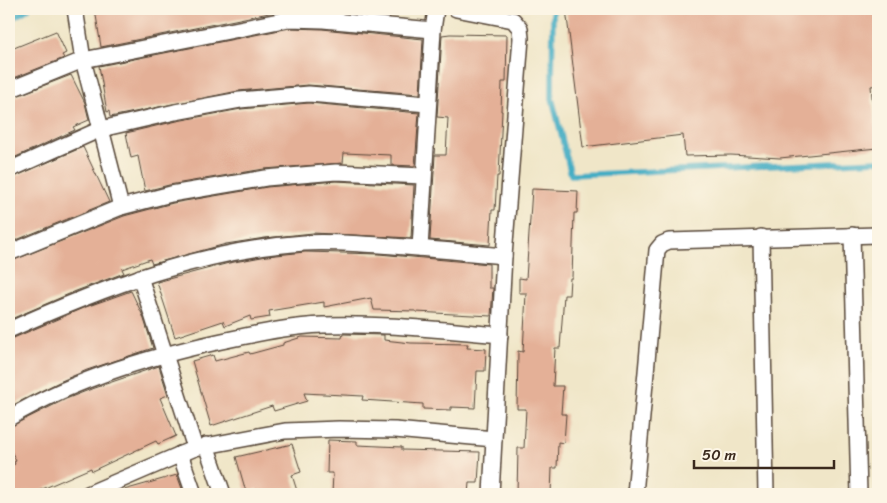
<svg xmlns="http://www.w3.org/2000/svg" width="887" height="503" viewBox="0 0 887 503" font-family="Sriracha,sans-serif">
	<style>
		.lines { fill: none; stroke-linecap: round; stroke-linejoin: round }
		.stream { stroke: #45adc4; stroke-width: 5.5 }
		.building { fill: #e4b097 }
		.street-casing { stroke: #564638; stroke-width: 18 }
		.street { stroke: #fff; stroke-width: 15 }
	</style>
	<rect width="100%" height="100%" fill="#fcf5e5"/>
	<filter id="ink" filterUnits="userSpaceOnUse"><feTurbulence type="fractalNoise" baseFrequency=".02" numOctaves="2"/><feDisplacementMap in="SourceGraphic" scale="10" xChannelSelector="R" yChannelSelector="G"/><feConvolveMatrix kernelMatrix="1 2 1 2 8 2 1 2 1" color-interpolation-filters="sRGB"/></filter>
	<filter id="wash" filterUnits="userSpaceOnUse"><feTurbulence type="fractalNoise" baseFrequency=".0096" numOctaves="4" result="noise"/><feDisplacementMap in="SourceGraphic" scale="20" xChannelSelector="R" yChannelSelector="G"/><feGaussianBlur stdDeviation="1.12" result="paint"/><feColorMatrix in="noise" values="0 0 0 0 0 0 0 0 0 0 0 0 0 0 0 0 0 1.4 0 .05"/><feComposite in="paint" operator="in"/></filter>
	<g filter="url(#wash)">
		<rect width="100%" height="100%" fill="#f0e6c8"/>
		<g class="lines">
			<!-- stream -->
			<g class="stream">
				<polyline points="553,9 552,98 571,175 878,161"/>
				<polyline points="9,20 28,9"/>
			</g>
		</g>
		<g id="blocks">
			<!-- building -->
			<g class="building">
				<polygon points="95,9 129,9 130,12 148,9 273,9 274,12 101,47"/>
				<polygon points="566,9 878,9 878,85 871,86 877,148 780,158 731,155 685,156 683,135 583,147"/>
				<polygon points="290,28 322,29 423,39 420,94 308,85 238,91 110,117 109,111 107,112 99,66"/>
				<polygon points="56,31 66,53 62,55 64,58 9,80 9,50"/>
				<polygon points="450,34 507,35 506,82 502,82 501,111 502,111 499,176 497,176 495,210 492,210 490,245 430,240 435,155 446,155 448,118 437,117 442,35"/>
				<polygon points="71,75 85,103 89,120 73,127 75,130 9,160 9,99"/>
				<polygon points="309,103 419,113 415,166 391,165 391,155 344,153 343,163 264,169 169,185 145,191 138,156 131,158 126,133 177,121 241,109"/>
				<polygon points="83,147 109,202 9,243 9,179"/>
				<polygon points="336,181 414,185 411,238 313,233 265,238 226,244 152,264 150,259 122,269 124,273 76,291 11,319 9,313 9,262 124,216 173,203 267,187"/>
				<polygon points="532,189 578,191 577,213 574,213 572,278 570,278 569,295 564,295 560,348 555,348 553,386 563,386 561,414 566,414 564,443 558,442 557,468 552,468 551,494 517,494 518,448 524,448 526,409 517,409 518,351 523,352 526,293 519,293 519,278 526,279"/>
				<polygon points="305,252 379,254 489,264 489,288 493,288 491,316 416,312 416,311 374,310 371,298 324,307 324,302 269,311 270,317 251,320 250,316 225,326 223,321 175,337 157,282 229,263 267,256"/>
				<polygon points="131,291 143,316 153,348 87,370 59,382 9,407 9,340 83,308"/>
				<polygon points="343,334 384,335 384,340 411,343 468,344 467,348 486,349 485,371 477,371 475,408 451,407 451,410 423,409 423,404 362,400 363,396 304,393 307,401 274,411 272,406 211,426 192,361 213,355 215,361 249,352 250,354 283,345 283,343 302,337 342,338"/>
				<polygon points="159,366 168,395 160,398 176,436 158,444 156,441 92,471 91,468 31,494 9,494 9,467 15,464 14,462 16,461 9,447 9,427 66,399 94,388"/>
				<polygon points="328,440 357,441 357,445 402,447 402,450 480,452 478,483 469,483 468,494 332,494 333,473 327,473"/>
				<polygon points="292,444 301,472 292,475 298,494 258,494 257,489 246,492 236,457"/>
				<polygon points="177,475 184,494 125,494 124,490"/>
			</g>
		</g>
	</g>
	<g filter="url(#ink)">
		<use href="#blocks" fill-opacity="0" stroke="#564638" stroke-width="1"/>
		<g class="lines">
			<defs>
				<g id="street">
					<polyline points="75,9 83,60 289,19 323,20 433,30"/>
					<polyline points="456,9 513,20 520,28 521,38 504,256 491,494"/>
					<polyline points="9,90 83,60 101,129 9,170"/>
					<polyline points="121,207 101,129 175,112 240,100 309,94 428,104"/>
					<polyline points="852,235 859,494"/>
					<polyline points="761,237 766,494"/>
					<polyline points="420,248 433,30 436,9"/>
					<polyline points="9,253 121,207 171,194 266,178 336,172 423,176"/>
					<polyline points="140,277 195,448"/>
					<path d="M9,330c93,-42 192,-80 295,-87 25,-2 51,1 76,2 41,3 83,7 124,11"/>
					<path d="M9,418c69,-41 149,-64 227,-80 29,-6 57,-12 87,-13 59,-2 118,5 177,10"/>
					<polyline points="206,445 223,494"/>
					<polyline points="180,454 194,494"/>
					<polyline points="88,494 195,448 285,431 339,429 395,430 494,439"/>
					<polyline points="635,494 657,250 662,244 669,241 878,235"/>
				</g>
			</defs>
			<!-- street casing -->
			<use href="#street" class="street-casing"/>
			<!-- street -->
			<use href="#street" class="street"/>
		</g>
	</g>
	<!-- margin -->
	<rect width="887" height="503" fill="none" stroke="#fcf5e5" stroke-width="30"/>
	<!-- scale -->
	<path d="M694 460v8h140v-8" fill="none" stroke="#3b2a1e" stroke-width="2.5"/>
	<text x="702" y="460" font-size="15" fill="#3b2a1e" stroke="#fcf5e5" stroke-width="4" paint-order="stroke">50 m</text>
</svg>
